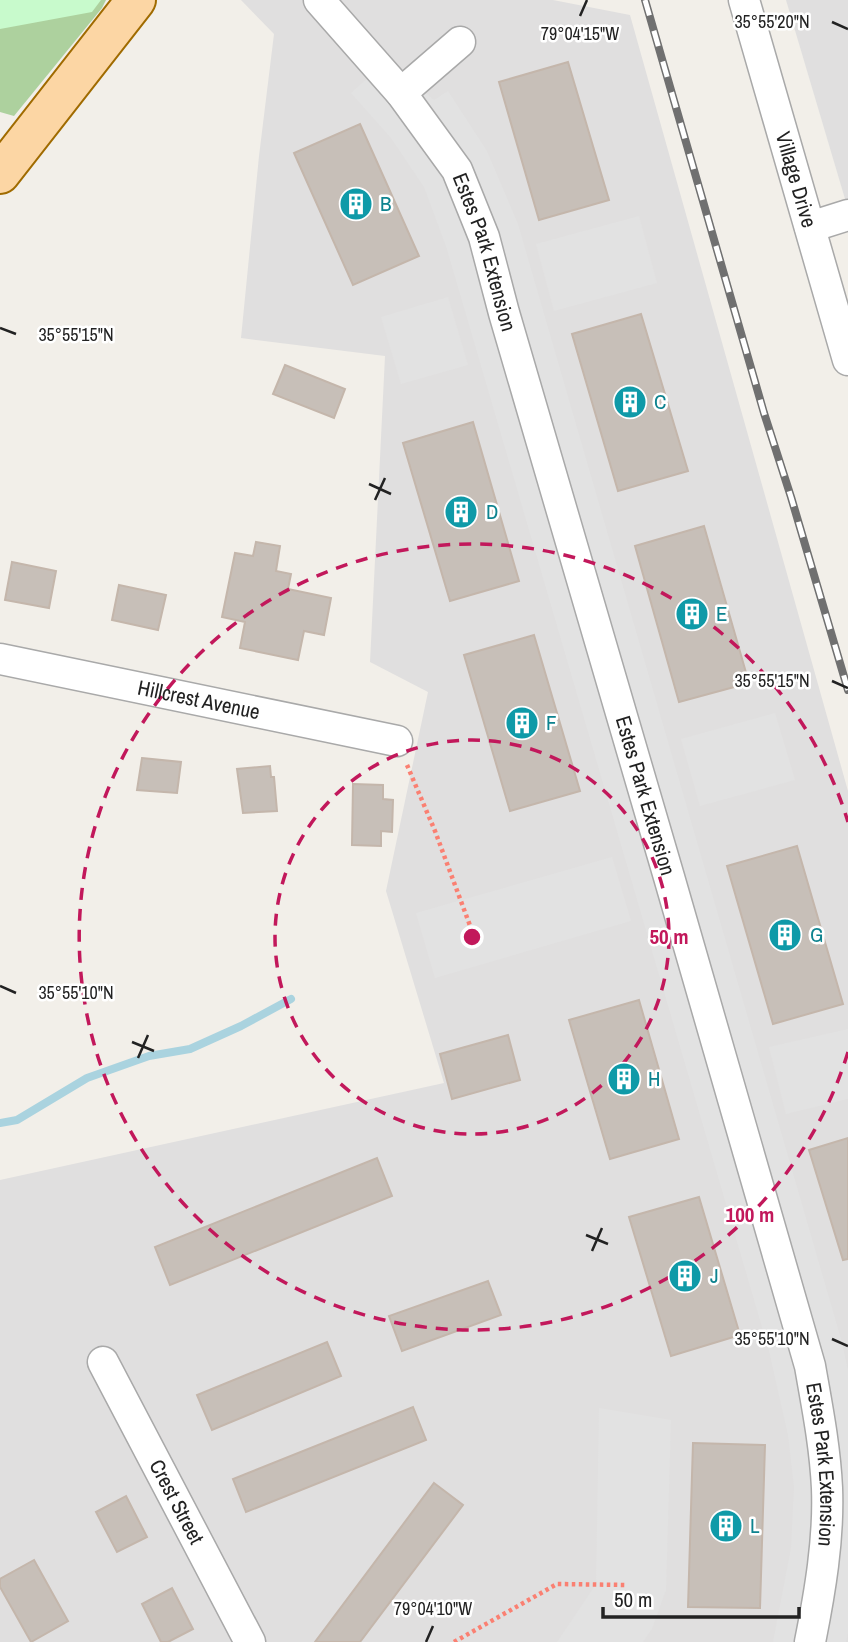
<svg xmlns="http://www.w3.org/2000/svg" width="848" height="1642" viewBox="0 0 848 1642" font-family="'Archivo Narrow',sans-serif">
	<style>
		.residential { fill: #e0dfdf }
		.forest { fill: #add19e }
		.park { fill: #c8facc }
		.parking { fill: #e2e2e2 }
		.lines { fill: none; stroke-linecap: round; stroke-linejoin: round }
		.stream { stroke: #aad3df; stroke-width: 8 }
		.building { fill: #c7bfb8; stroke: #c4b6ab; stroke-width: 2 }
		.minor-casing { stroke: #a9a9a9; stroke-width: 33 }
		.major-casing { stroke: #a06b00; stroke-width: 42 }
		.path { stroke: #fa8072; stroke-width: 4.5; stroke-dasharray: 3.5 3.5; stroke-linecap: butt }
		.minor { stroke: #fff; stroke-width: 30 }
		.major { stroke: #fcd6a4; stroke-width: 38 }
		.rail-casing { stroke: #707070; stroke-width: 8 }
		.rail { stroke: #fff; stroke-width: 5; stroke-dasharray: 16; stroke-linecap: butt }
		.ticks { fill: none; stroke: #222; stroke-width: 2.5 }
		.ring { fill: none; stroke: #c2185b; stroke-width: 3.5; stroke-dasharray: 12 9 }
		.labels { text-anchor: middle; stroke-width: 5; stroke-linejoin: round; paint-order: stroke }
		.street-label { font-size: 21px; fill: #222; stroke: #fff }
		.culture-label { font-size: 21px; fill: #0d838f; stroke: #fff; text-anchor: start }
		.ticks-label { font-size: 18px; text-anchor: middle; fill: #222; stroke: #fff; stroke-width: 5; stroke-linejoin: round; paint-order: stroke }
		.centre { fill: #c2185b; stroke: #fff; stroke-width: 3.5 }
		.ring-label { font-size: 21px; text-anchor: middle; font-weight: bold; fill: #c2185b; stroke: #fff; stroke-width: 5; stroke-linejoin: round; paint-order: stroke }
	</style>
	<rect width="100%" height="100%" fill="#f2efe9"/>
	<!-- residential -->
	<g class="residential">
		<polygon points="241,0 553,0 630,15 848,791 848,1642 0,1642 0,1180 444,1083 386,891 428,692 370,662 385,356 241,338 259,156 274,34"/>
		<polygon points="786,0 848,0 848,209"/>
	</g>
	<!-- forest -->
	<polygon class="forest" points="0,0 106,0 102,8 14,116 0,112"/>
	<!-- park -->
	<polygon class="park" points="0,0 101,0 92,12 0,29"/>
	<!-- parking -->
	<g class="parking">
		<polygon points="390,58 403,73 434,100 448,91 487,151 518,224 841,1339 848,1370 848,1633 846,1642 773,1642 791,1548 794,1487 788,1435 769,1351 446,246 424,187 391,138 351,93"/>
		<polygon points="639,216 657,283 554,311 536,244"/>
		<polygon points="448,297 468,365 401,384 381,317"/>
		<polygon points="775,713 795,780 700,806 681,739"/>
		<polygon points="612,857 631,921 435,978 416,913"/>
		<polygon points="848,1029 848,1099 786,1114 769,1047"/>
		<polygon points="599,1408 671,1420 666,1590 652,1629 643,1642 557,1642 596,1584"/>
	</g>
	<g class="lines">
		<!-- stream -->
		<polyline class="stream" points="0,1123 17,1120 87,1078 149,1056 190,1049 241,1026 291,999"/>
	</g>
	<!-- building -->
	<g class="building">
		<polygon points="568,62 609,200 539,220 499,82"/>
		<polygon points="360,124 419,256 353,285 294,153"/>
		<polygon points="641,314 688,471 618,491 572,334"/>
		<polygon points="285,365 345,389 334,418 273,394"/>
		<polygon points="473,422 519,581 450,601 403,443"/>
		<polygon points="704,526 749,683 679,702 635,546"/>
		<polygon points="256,542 280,546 276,571 291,574 288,589 331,598 324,635 304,631 298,660 240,648 245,622 222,617 235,553 253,556"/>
		<polygon points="12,562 56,571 49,608 5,600"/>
		<polygon points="119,585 166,595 158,630 112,620"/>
		<polygon points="534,635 580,791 510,811 464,655"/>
		<polygon points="142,758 181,762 177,793 137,790"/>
		<polygon points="270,766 271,777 274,777 277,811 243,813 237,769"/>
		<polygon points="353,784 383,785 383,799 393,800 392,832 381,831 381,846 352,845"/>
		<polygon points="797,846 843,1004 773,1024 727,866"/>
		<polygon points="639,1000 679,1139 610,1159 569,1020"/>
		<polygon points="508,1035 520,1080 452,1099 440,1054"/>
		<polygon points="848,1138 848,1259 843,1260 809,1150"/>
		<polygon points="377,1158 392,1196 170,1285 155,1247"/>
		<polygon points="699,1197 740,1335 671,1356 629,1217"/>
		<polygon points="488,1281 501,1315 402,1351 389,1316"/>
		<polygon points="327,1342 341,1376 212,1430 197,1395"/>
		<polygon points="413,1407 426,1440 246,1512 233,1479"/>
		<polygon points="693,1443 765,1445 760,1608 688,1607"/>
		<polygon points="434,1483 463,1505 360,1642 315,1642"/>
		<polygon points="126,1496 147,1537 117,1552 96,1512"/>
		<polygon points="34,1560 68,1621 31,1642 0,1587 0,1579"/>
		<polygon points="172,1588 193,1629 168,1642 161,1642 142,1604"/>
	</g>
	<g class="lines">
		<defs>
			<g id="minor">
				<path id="s1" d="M319,0l82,93 56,77 27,67 20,76 165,564 141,489c7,40 15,80 17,122 2,51 -7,104 -17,154"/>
				<path id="s2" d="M744,0l104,360"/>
				<polyline points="401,93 460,42"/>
				<polyline points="810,227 848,215"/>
				<path id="s3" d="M0,659l397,82"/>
				<path id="s4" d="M103,1362l147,280"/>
			</g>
			<polyline id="major" points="0,174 136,0"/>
		</defs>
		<!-- minor casing -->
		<use href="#minor" class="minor-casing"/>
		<!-- major casing -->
		<use href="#major" class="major-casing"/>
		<!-- path -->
		<g class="path">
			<polyline points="407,765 435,831 472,931"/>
			<polyline points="454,1642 557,1584 626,1585"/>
		</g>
		<!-- minor -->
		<use href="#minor" class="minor"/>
		<!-- major -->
		<use href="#major" class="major"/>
		<defs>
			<polyline id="rail" points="645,0 764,413 791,497 848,690"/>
		</defs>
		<!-- rail casing -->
		<use href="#rail" class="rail-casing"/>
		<!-- rail -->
		<use href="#rail" class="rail"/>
	</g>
	<!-- ticks -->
	<path class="ticks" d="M580,16l7,-16M832,22l16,7M0,328l16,6M369,484l22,10M375,500l10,-22M832,681l16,7M0,986l16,7M132,1042l22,9M138,1058l10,-23M586,1235l22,9M592,1251l10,-23M832,1339l16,7M426,1642l7,-16"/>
	<!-- distance rings -->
	<g class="ring">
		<circle cx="472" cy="937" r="197"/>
		<path d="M848 1052A393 393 0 1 1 848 822"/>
	</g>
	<!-- icons -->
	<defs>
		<symbol id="building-disc" viewBox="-11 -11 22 22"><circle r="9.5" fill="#0f9aa8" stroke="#fff"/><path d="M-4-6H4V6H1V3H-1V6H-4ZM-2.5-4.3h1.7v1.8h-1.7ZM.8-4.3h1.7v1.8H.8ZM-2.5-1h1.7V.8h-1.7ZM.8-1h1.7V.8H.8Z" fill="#fff"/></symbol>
	</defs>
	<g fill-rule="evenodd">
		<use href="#building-disc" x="337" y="185" width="38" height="38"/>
		<use href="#building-disc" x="611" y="383" width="38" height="38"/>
		<use href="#building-disc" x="442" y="493" width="38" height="38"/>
		<use href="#building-disc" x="673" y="595" width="38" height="38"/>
		<use href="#building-disc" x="503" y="704" width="38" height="38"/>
		<use href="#building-disc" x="766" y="916" width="38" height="38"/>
		<use href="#building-disc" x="605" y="1060" width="38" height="38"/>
		<use href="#building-disc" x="666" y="1257" width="38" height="38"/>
		<use href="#building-disc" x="707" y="1507" width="38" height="38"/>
	</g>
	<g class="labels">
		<!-- street labels -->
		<g class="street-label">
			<text dy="7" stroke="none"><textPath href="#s2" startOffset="187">Village Drive</textPath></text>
			<text dy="7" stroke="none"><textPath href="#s1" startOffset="306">Estes Park Extension</textPath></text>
			<text dy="7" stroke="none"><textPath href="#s3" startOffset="203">Hillcrest Avenue</textPath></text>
			<text dy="7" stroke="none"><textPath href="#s1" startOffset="873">Estes Park Extension</textPath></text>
			<text dy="7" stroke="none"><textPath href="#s1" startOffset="1566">Estes Park Extension</textPath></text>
			<text dy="7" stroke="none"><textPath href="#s4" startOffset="158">Crest Street</textPath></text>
		</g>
		<!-- culture labels -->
		<g class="culture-label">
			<text x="380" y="211">B</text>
			<text x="654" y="409">C</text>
			<text x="486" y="519">D</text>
			<text x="716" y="621">E</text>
			<text x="546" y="730">F</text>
			<text x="810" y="942">G</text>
			<text x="648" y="1086">H</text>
			<text x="710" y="1283">J</text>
			<text x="750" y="1533">L</text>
		</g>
	</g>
	<g class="ticks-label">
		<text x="772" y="28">35°55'20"N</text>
		<text x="580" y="40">79°04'15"W</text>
		<text x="76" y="341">35°55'15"N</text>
		<text x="772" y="687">35°55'15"N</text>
		<text x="76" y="999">35°55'10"N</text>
		<text x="772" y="1345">35°55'10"N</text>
		<text x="433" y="1615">79°04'10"W</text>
	</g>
	<circle cx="472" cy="937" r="10" class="centre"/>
	<g class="ring-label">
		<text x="669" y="944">50 m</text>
		<text x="750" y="1222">100 m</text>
	</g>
	<!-- scale -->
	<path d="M603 1607v10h196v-10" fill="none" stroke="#222222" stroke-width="3.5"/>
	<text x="614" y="1607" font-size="21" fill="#222222" stroke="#ffffff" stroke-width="5" paint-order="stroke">50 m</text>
</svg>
